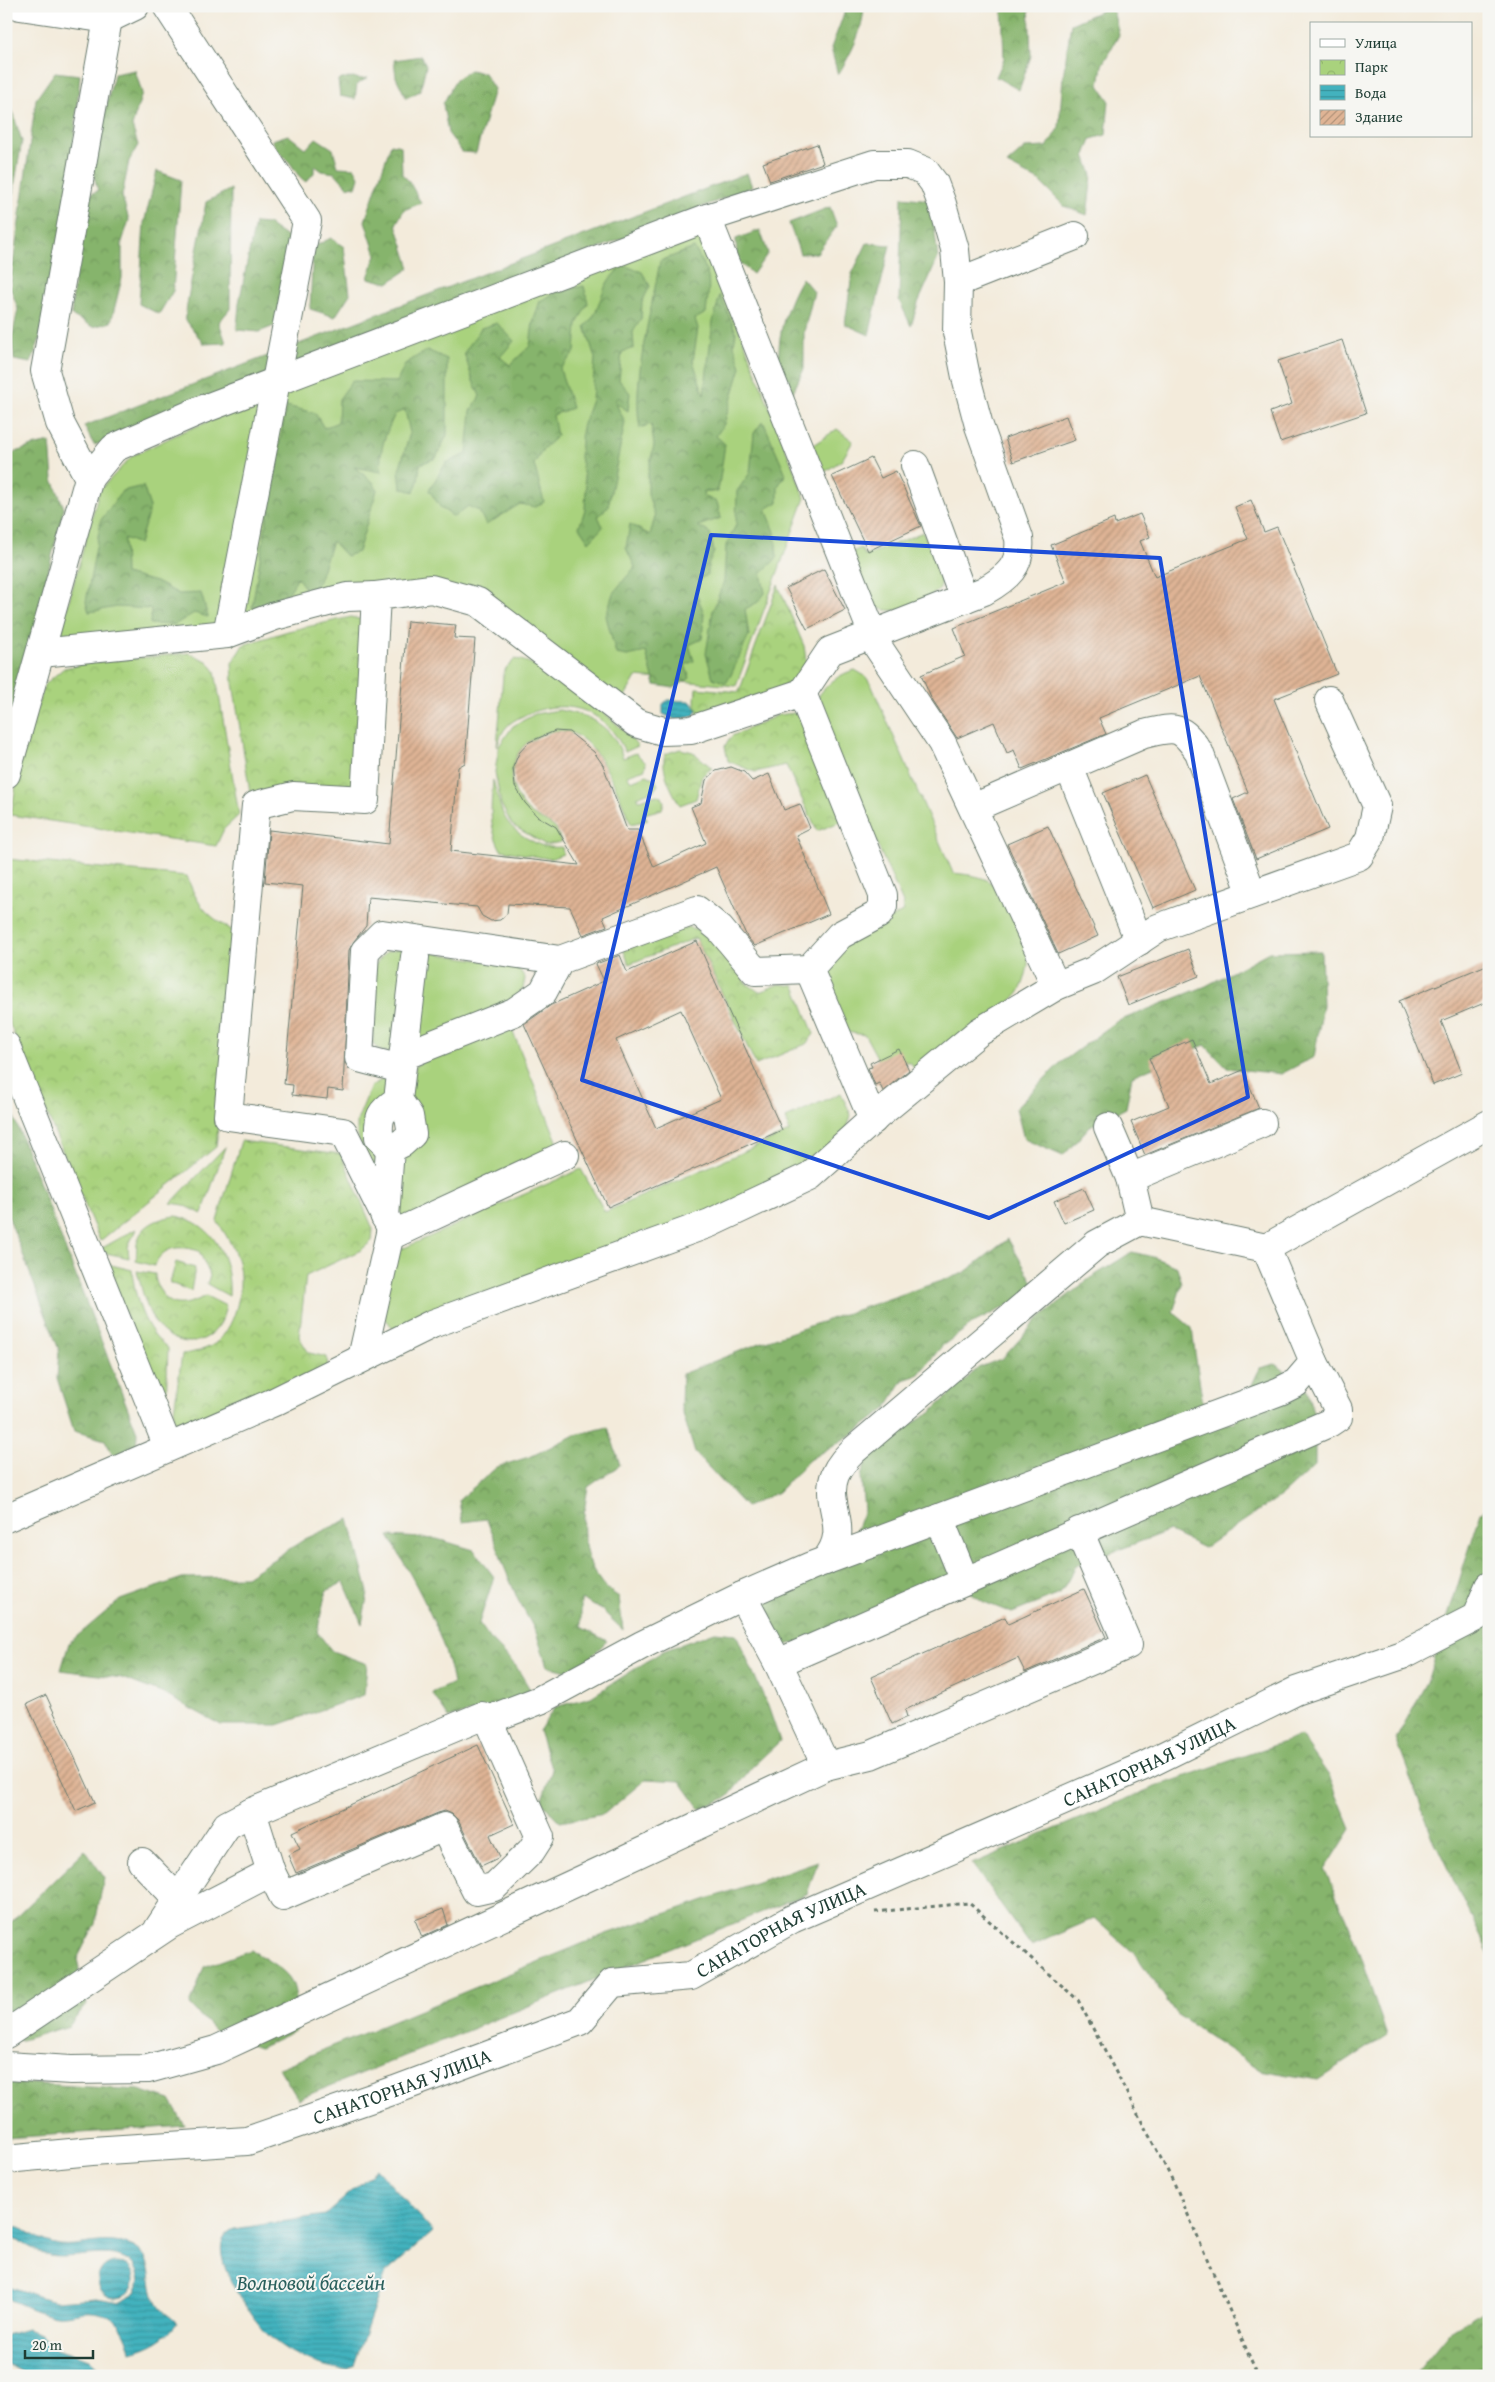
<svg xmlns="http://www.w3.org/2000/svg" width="1495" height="2382" viewBox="0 0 1495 2382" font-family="'Gentium Book Plus',serif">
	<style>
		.grass { fill: #a9d27d; stroke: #648858 }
		.forest { fill: url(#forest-crowns); stroke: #527850 }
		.park { fill: url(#park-crowns); stroke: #648858 }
		.water { fill: url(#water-rules); stroke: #317879 }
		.building { fill: url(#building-hatch); fill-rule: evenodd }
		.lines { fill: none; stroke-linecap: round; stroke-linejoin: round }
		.minor-casing { stroke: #697a6e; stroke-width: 30 }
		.path { stroke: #697a6e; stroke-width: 3; stroke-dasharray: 4 4; stroke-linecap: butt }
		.minor { stroke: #fff; stroke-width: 28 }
		.marked { fill: none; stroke: #1d4ed8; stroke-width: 4; stroke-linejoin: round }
		.labels { text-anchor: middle; stroke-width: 4; stroke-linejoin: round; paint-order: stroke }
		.street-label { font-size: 20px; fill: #1f3d34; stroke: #f6f6f2 }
		.water-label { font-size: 21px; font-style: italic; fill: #2a605d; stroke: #f6f6f2 }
	</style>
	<defs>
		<pattern id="forest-crowns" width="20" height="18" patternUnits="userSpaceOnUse" patternTransform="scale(1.25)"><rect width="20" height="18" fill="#86b46c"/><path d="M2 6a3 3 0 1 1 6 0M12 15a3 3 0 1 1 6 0" fill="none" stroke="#6d945a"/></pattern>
		<pattern id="park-crowns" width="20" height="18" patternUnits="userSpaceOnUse" patternTransform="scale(1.25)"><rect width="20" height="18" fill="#a9d27d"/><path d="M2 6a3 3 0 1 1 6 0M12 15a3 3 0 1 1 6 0" fill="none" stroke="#91b56d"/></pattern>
		<pattern id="water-rules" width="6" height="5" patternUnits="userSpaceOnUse" patternTransform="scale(1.25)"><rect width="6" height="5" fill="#43b2be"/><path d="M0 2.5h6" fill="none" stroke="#37929b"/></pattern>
		<pattern id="building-hatch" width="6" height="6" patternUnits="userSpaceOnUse" patternTransform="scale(1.25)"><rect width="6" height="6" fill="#dfb495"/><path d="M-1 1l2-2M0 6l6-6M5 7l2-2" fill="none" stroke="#b4947a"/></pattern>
	</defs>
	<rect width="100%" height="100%" fill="#f6f6f2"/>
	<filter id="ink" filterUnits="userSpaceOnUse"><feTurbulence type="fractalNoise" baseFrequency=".02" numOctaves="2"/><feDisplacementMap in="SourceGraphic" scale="10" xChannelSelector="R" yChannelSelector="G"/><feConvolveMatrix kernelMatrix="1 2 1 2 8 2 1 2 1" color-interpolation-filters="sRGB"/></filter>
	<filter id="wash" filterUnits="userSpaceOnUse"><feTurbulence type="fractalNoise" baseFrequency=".0096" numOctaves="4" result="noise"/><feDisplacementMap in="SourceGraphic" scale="20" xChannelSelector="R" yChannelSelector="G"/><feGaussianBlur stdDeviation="1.12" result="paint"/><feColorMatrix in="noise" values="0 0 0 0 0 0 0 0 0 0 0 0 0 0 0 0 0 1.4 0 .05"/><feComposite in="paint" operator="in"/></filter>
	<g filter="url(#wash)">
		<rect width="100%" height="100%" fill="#f3ebdb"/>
		<!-- grass -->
		<g class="grass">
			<polygon points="700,229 805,498 736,686 636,677 624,698 426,586 210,629 61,638 67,608 99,491 132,456 182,432"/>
			<polygon points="837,429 853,441 842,460 822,474 813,445"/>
			<path d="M923,532l19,43 -2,14c-17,14 -43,28 -64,18l-28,-53 13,-6 4,8z"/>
			<path d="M515,659c32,3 102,61 123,87l-13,6c-18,-40 -54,-55 -95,-39 -20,8 -27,13 -33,34l6,-71 3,-8z"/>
			<path d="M855,670l10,6 6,8 82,189c38,4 44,7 59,43 5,11 13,23 16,35 2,11 -3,32 -9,41 -16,24 -78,58 -105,76l-3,-5 -20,-6 -12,4 -14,-26 -19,-3 -17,-38 -1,-18 4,-14 7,-14 65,-37 -2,-5 2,-1 -84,-190 -2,-18c8,-13 23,-24 37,-27z"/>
			<path d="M559,710c31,6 54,15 64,48l13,-5 10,10 -1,6 -18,6 4,6 16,-6 8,4 3,6 -4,5 -17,7 2,3 18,-5 5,2 2,5 -2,7 -18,5 4,6 -17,4c-18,-42 -45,-126 -105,-80 -10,8 -16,25 -14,38 2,10 11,26 20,32 6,5 17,8 23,14 3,3 4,10 6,14l-15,3 -34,-20 -11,-21 -6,-32 4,-26 14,-20 22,-12z"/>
			<path d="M493,780c9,31 8,45 39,61 11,6 17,7 30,6l1,7 -13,5 -49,-9c-13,-24 -10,-43 -8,-70z"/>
			<polygon points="402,948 517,966 525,978 523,989 509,1002 394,1053 381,1051 373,1044 374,966 386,952"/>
			<polygon points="508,1020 562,1153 401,1226 394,1214 408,1106 416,1065"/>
			<polygon points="388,1076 375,1178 357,1136 357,1121 371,1086"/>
			<polygon points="841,1093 851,1115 846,1133 800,1171 684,1225 398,1335 382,1314 395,1252 581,1169 605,1212 789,1132 786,1118"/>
		</g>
		<!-- forest -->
		<g class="forest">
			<path d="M847,6h17c-1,26 -13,47 -26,69l-7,-27z"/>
			<polygon points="1002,6 1029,6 1031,56 1019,90 996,77 1004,59"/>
			<polygon points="1112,6 1119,35 1102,65 1099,85 1109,100 1106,135 1091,139 1085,155 1092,175 1087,215 1064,206 1039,181 1007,164 1025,148 1047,147 1059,127 1063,77 1071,24"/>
			<polygon points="421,56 426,66 420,91 406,98 396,77 394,60"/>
			<polygon points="135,70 142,93 132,126 138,145 129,161 122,196 129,220 122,242 122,278 111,322 93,327 71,315 82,197 98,191 92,168 114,74"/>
			<polygon points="470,70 484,73 494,89 476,153 462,152 448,133 443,104 456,79"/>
			<polygon points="55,72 80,75 69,195 45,325 31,363 14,360 12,338 18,309 10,287 36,99"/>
			<polygon points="353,77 359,79 368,78 357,84 355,99 340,96 338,80"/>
			<polygon points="6,92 22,141 7,229 6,228"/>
			<path d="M288,135l18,14 10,-11 17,11 5,18 17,1 4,9 -3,10 -9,-1 -12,-13 -13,-2 -8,-6v8l-8,9c-10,-7 -9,-10 -16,-19 -9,-10 -12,-8 -18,-23z"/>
			<polygon points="391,144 401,146 402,174 409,181 421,203 404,210 396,224 410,268 388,283 368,278 376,255 365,221"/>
			<polygon points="157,171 181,180 173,291 159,314 139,304 144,223"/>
			<polygon points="747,173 752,187 130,435 94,445 84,426"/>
			<path d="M231,189l-1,120 -11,13 7,21 -22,1 -19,-25c5,-40 15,-78 21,-117z"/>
			<polygon points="902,197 931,200 938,258 918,303 911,326 899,300"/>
			<polygon points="830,207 837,226 817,253 800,254 789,223"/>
			<polygon points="255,223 268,224 291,240 279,324 259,332 237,330 239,303"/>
			<polygon points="760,230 768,253 753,274 737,261 736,239"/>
			<polygon points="331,238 344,247 350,294 335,317 310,309 313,247"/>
			<polygon points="867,243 890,245 869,335 845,324 852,274"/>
			<path d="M694,248c18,28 16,32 12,65l-11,6 3,9 -5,33 11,34 9,-74 7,-26 16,37 -2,13 7,22 -17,57 -8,12 9,8 -7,48 -14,-1 -1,5 14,6 4,16 -23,8 12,7 4,19 -6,13v10l-7,3 -5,15 8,20 -2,26 -13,6 5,16 -9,4 5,13 -16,10 -19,-3 -9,-33 -19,4 -11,-2 -10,-38 7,-23 22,-26 -9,-19 4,-24 20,11 5,-18 -7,-23v-22l6,-27 -3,-21 -11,4c-9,-46 12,-119 20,-167z"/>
			<path d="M623,265l19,7 8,14 -8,16 -1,17 -8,13 1,16 -12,4 -3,28 11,13 -2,18 -13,-9 10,20 -17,85 -10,9 5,11 -14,15 -10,-15 6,-17 1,-23 -6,-30 2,-30 10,-27 3,-42 -10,-32c16,-14 13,-29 24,-46 4,-5 9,-10 14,-15z"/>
			<path d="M802,278l12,14 -10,40v37l-13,27c-4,-8 -9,-17 -11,-25 -5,-31 6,-67 22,-93z"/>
			<polygon points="584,286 588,303 577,324 575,352 560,369 572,408 553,415 557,436 544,448 534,464 544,502 535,507 520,504 486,525 479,511 468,506 454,517 441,508 429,490 446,463 467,454 471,411 480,396 473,381 464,353 481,328 497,323 514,341 500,357 510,365 530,346 533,322 540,301 557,292"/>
			<path d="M427,350l20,9v76l-11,23 -16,6 -2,17 -4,11 -13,-4 -2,-18 11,-37 -5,-23 -10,4c-10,21 -16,35 -14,58l-27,-5 19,15 4,8 -19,62 -12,4 -14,-15 -13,40 -10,13 -12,-17c-10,25 -20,26 -45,30l34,-201 29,7 9,15 14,-6 1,-23 13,-18 45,1 8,-18z"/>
			<polygon points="763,421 786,474 778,486 778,502 766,509 775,532 777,558 761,573 765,593 758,602 745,609 749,635 731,675 726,683 713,678 706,654 713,610 724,581 726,545 736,525 737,491 750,473 754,433"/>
			<polygon points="50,442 53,479 64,508 6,740 6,456 32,446"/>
			<polygon points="143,486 150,507 139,544 124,538 125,574 156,582 179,594 201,593 208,617 194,613 174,625 150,624 151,609 117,607 89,612 86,602 101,520 122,491"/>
			<polygon points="1321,951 1323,1006 1314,1057 1281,1074 1227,1068 1205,1045 1132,1076 1126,1108 1090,1126 1063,1156 1024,1139 1016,1108 1059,1064 1116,1022 1206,986 1269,952"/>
			<polygon points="6,1097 137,1432 136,1452 115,1459 105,1440 74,1431 57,1378 59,1350 6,1210"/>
			<polygon points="1008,1239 1034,1284 1017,1301 975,1322 942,1346 918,1375 903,1380 885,1410 854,1433 809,1460 778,1492 746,1507 695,1453 681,1407 682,1374 760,1343 964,1273"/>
			<path d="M1132,1252l21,5 24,10 5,17 -9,28 19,16c3,34 11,67 14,101l28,-7 26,-54 15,-4 32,26 8,24v51l-33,30 -78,53 -36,-17 -92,35 -16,28 -48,19 -28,-11 -32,-22 -152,61 -21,6 -19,-43 22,-15 50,-18 23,-38 9,-23 -3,-34 10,-28 59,-35 48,-45 25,-10 35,-39 51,-40z"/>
			<path d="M608,1427l12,38 -32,22c-6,33 -9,66 13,95 4,6 12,11 18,15l4,33 -21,-20 -21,-11v28l26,14 -32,32 -28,-7 -11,-34 -18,-32 -15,-36 -10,-30 -7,-15 -24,3 -3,-22 38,-33 35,-11 43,-21z"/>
			<polygon points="1489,1508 1489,1954 1433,1838 1396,1739 1427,1682 1481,1512"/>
			<polygon points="349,1519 368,1592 362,1624 344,1582 326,1591 317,1632 332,1651 367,1664 364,1695 278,1725 221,1725 164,1694 122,1678 61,1670 69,1643 120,1600 182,1578 246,1577 305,1539"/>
			<path d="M389,1536l48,3 37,11 20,27 -15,46 13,18 24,25 15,25 -36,16 -46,11 -17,-25 21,-10c-10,-54 -38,-100 -64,-147z"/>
			<polygon points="715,1632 736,1634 768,1706 780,1741 752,1767 728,1797 700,1809 680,1781 646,1779 604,1814 560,1822 541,1802 552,1770 539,1731 555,1707 591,1697 663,1651"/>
			<polygon points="1301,1736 1329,1776 1351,1829 1325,1870 1354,1939 1387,2035 1318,2080 1260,2070 1176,2014 1136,1955 1095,1918 1031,1946 972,1864 1152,1788"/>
			<polygon points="85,1850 104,1877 95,1924 77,1959 87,2004 69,2026 22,2040 6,2039 6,1927"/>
			<polygon points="818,1861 807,1894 298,2099 279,2068 606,1934"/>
			<path d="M251,1950c46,28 45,26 46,80l-38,18 -44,-17 -25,-26 14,-38z"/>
			<polygon points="6,2082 139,2090 170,2100 185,2126 6,2138"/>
			<polygon points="1489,2308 1489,2376 1413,2376 1449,2332"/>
		</g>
		<!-- park -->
		<g class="park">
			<polygon points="778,585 804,646 807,666 800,679 700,722 695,701 696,688 739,692"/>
			<polygon points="351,617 367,621 360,794 252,806 233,683 232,663 243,645 288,631"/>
			<polygon points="189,653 207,661 215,671 239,815 224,829 216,846 11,815 19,768 44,685 64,668 89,663"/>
			<polygon points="794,713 803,717 845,820 817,831 786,765 755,772 728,761 725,746 732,736 778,715"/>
			<path d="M680,749l13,3 19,16 -10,8 -6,23 -16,6c-8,-14 -20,-35 -15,-51z"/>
			<path d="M6,859l181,17c11,32 21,40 50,57l-21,214 -116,94 -94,-226z"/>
			<polygon points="688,927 706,932 735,963 745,982 759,992 780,984 795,986 814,1034 806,1044 756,1065 696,938 629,964 621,944"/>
			<path d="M241,1141l100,13 32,75 -1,12 -11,9 -55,26 -7,61 10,16 18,4 1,13 -144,62 -11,-14 9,-64c11,-1 28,-5 36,-13 19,-18 26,-54 20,-79 -4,-15 -13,-29 -21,-41z"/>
			<polygon points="225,1147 202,1214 184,1205 171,1203"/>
			<path d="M176,1216c39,7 55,44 53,80l-22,-12 3,-9 -11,-24c-20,-6 -36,-5 -45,15l-18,-5c1,-6 0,-11 1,-17 3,-19 22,-26 39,-28z"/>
			<polygon points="136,1229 128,1247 129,1258 97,1251"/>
			<polygon points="176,1262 195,1268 191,1291 170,1283"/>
			<path d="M103,1263l29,7c3,29 12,60 36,78l-2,57z"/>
			<path d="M137,1271l18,3c0,7 3,12 6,18 11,19 29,12 45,4l20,10c-2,6 -3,13 -6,18 -18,28 -52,21 -67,-5 -8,-14 -12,-33 -16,-48z"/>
		</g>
		<!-- water -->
		<g class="water">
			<polygon points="668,700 690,701 697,709 694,716 676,720 663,714 663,704"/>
			<path d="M377,2169l56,63 -47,41 -32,92c-8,6 -16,4 -25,2 -21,-5 -42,-15 -58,-29 -17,-16 -75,-94 -37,-109l91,-14z"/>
			<path d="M6,2225c16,0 35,18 54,20 18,2 35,-5 54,-3 46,4 30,37 44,62 5,9 14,13 19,19 -11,16 -27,24 -46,29 -5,-26 -20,-42 -47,-40 -9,1 -18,4 -27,3 -18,-1 -34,-10 -51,-17v-13l34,12 16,4 40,-3 25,4 14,-9 5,-12c-7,-44 -62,-19 -91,-25 -15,-4 -27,-17 -43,-18z"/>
			<circle cx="116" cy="2280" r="18"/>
			<polygon points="27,2329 41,2334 56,2349 90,2359 108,2376 30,2376 7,2364 6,2335"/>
		</g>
		<g id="blocks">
			<!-- building -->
			<g class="building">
				<polygon points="817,144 823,163 770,181 763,163"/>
				<polygon points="1342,340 1366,413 1280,442 1270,412 1292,404 1278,361"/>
				<polygon points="1066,416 1075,440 1013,462 1005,438"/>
				<polygon points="871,458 881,478 896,471 921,526 868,551 832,476"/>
				<polygon points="1251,500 1264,532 1277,527 1337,674 1274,699 1328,829 1256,859 1233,799 1248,792 1200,676 1099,718 1106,734 1022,769 1014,750 1007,753 994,722 957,738 932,700 921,675 965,656 954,628 1066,582 1051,545 1114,519 1115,524 1140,514 1150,537 1140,541 1155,577 1248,539 1235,507"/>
				<polygon points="824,569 845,610 807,629 786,588"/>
				<polygon points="407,621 456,625 454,638 475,639 465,763 458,767 451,851 579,865 556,827 537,816 525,803 515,786 513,767 519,753 529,742 555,731 569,732 594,752 603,765 627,830 638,830 654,867 706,843 691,807 701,803 706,780 716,771 731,767 744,772 752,781 769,774 784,810 800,804 810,828 796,835 829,914 755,946 747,937 716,867 603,917 607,926 583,935 570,907 508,904 507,914 500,920 491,921 482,916 477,907 368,897 366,926 354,941 349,950 343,1091 328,1089 327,1099 292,1095 293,1085 284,1084 303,886 265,882 269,830 389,844"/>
				<polygon points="1145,775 1195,890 1153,908 1103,793"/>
				<polygon points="1048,826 1098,936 1058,954 1007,844"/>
				<path d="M697,941l85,189 -174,77 -84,-183 27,-19 53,-24 -8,-17 24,-9 7,17zM681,1010l40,89 -65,29 -40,-88z"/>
				<polygon points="1188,949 1199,976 1128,1005 1117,977"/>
				<polygon points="1489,964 1489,1001 1441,1021 1462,1073 1433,1085 1399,1001"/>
				<polygon points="1192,1039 1211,1084 1243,1070 1259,1108 1145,1155 1131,1122 1169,1106 1149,1058"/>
				<polygon points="899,1049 909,1070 883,1091 879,1083 875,1085 868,1068 872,1067 870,1063"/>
				<polygon points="1084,1188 1094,1210 1064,1223 1054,1201"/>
				<polygon points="1084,1589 1106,1637 1025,1672 1018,1658 905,1710 907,1717 892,1724 871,1677 1005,1617 1008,1624"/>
				<polygon points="46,1695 95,1802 76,1811 27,1704"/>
				<polygon points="478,1745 514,1824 490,1835 500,1857 481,1866 458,1820 452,1814 445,1811 438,1813 296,1873 288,1855 300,1849 292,1832"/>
				<polygon points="443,1909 448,1925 422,1937 415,1920"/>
			</g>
		</g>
	</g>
	<g filter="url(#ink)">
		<use href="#blocks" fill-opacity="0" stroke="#697a6e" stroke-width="1"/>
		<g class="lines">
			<defs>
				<g id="minor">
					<polyline points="20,6 108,19 135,6"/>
					<polyline points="167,6 307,221 227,634"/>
					<polyline points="958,282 1075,236"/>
					<polyline points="915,465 964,599"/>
					<polyline points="89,478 60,423 45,371 108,19"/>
					<polyline points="41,653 227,634 275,616 347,597 376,596"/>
					<polyline points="1069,767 1139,941"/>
					<polyline points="6,774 89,478 114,448 201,410 707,218 878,647 942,743 1056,986"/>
					<path d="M973,808l171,-74c31,-7 36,-10 55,18l53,142"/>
					<polyline points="809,969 873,1120"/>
					<polyline points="6,1046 168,1447"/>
					<polyline points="403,1056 514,1012 543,992 560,960"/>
					<polyline points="401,1069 359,1058 365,951 382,934 560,960 697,910 720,929 755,971 809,969 840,935 879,914 883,906 883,895 802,693"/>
					<path d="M398,1100c-18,12 -20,16 -19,37l11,12 12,-6 10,-9 -3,-18 -11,-16 17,-143"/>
					<polyline points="1108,1127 1130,1178 1140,1221"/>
					<path d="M565,1155l-171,79 -51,-102 -115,-16 28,-311 37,-9 72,4 11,-204 55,-7 47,13 158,121 27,8 28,-1 111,-37 28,-42 154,-60c23,-13 38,-25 35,-53l-40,-112 -13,-49 -9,-45 1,-50 -3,-32 -13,-46 -8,-21 -9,-12 -17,-7h-34l-167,54"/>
					<polyline points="1130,1178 1262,1123"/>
					<polyline points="385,1217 390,1149"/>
					<polyline points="362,1358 391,1229"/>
					<polyline points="6,1518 274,1402 432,1324 710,1223 810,1176 877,1116 979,1032 1056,986 1093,971 1158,928 1359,856 1370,838 1377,806 1329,700"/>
					<polyline points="939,1518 965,1581"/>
					<path d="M825,1561c28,-33 -2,-55 10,-86 4,-10 12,-18 19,-25l243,-206 43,-23 126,27"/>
					<polyline points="742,1596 778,1663 826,1766"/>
					<polyline points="778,1663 1329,1423 1338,1417 1338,1409 1314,1362"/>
					<polygon points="482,1716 488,1720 540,1837 531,1851 494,1887 476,1891 444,1827 283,1896 271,1872 252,1812"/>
					<polyline points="488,1720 540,1700 642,1645 742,1596 811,1566 1280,1391 1296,1383 1314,1362 1266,1248 1489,1124"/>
					<polyline points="142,1862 178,1899"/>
					<polyline points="158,1929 227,1825 252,1812"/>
					<polyline points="6,2034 169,1925 271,1872"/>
					<polyline points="6,2066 71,2070 148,2069 216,2050 826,1766 871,1755 1128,1645 1079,1531"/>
					<path id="s1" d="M6,2159l86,-8 155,-10 148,-51 185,-69 32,-38 79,-7 101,-57 352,-153 152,-75 106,-36 74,-38 13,-31"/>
				</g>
			</defs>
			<!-- minor casing -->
			<use href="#minor" class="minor-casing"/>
			<!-- path -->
			<polyline class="path" points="875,1912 969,1903 1078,2000 1175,2185 1258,2376"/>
			<!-- minor -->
			<use href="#minor" class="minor"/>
		</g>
	</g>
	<!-- marked area -->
	<path class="marked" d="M711,535l449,23 88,539 -259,121 -407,-138z"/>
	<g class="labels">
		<!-- street labels -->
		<g class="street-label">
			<text dy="7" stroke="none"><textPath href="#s1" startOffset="1231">САНАТОРНАЯ УЛИЦА</textPath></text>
			<text dy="7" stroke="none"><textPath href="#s1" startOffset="826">САНАТОРНАЯ УЛИЦА</textPath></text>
			<text dy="7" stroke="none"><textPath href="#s1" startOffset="406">САНАТОРНАЯ УЛИЦА</textPath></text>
		</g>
		<!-- water labels -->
		<g class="water-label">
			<text x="311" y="2290">Волновой бассейн</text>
		</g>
	</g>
	<!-- margin -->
	<rect width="1495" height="2382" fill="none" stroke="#f6f6f2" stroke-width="25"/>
	<!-- legend -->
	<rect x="1310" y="22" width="162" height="115" fill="#f6f6f2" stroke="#a0aca6"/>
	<rect x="1320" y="39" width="25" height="8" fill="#ffffff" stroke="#a0aca6"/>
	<text x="1355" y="48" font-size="15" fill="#1f3d34">Улица</text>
	<rect x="1320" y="60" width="25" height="15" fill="url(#park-crowns)" stroke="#a0aca6"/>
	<text x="1355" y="72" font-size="15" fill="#1f3d34">Парк</text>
	<rect x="1320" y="85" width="25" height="15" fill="url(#water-rules)" stroke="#a0aca6"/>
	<text x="1355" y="98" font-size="15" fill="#1f3d34">Вода</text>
	<rect x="1320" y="110" width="25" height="15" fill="url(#building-hatch)" stroke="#a0aca6"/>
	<text x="1355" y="122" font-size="15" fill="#1f3d34">Здание</text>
	<!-- scale -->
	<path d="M25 2350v8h68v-8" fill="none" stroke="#1f3d34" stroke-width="2.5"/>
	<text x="32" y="2350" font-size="15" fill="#1f3d34" stroke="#f6f6f2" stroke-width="4" paint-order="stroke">20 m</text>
</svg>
